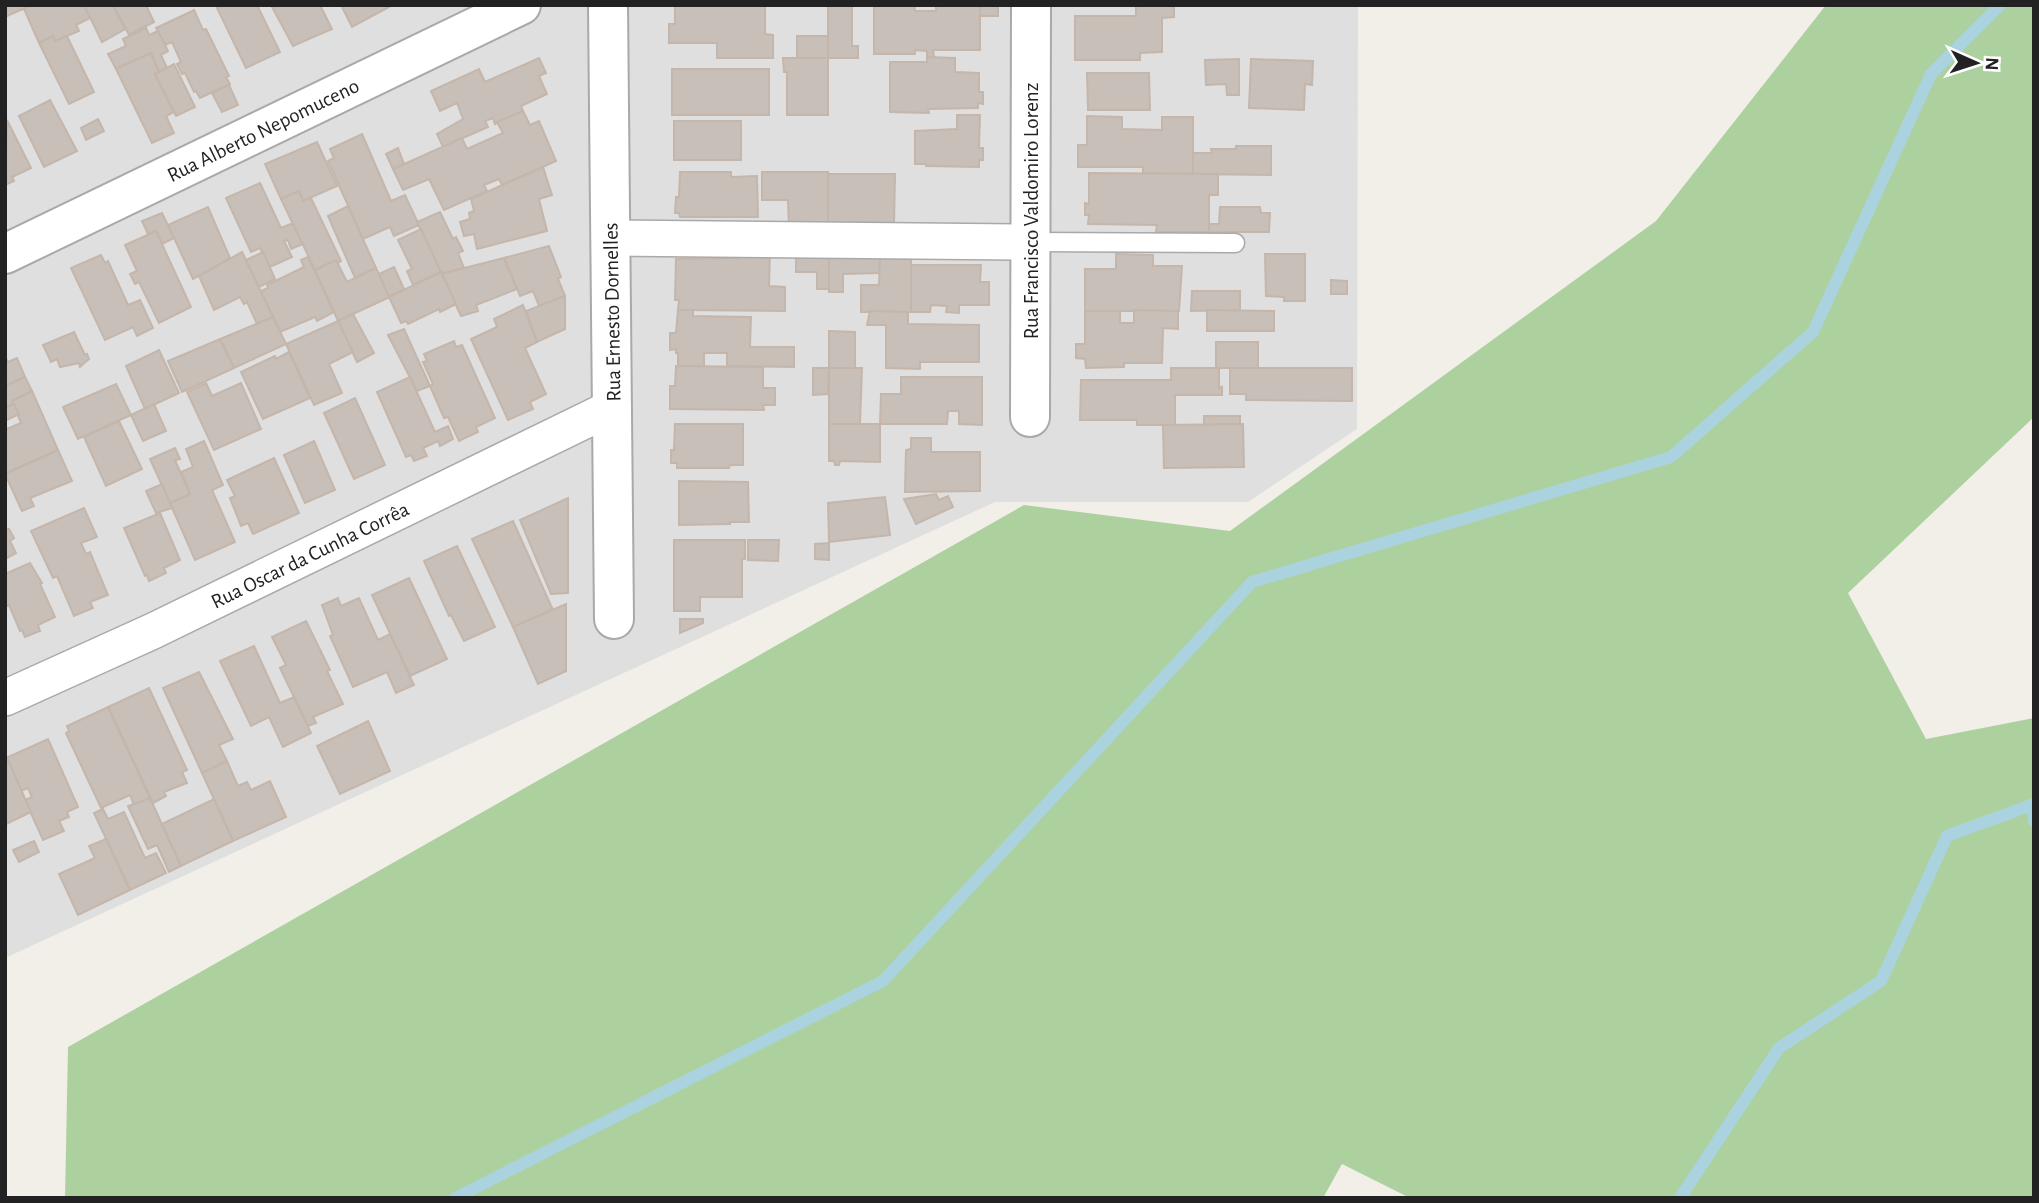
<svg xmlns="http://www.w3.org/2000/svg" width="2039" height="1203" viewBox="0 0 2039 1203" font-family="'Alegreya Sans',sans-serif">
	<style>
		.residential { fill: #e0dfdf }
		.forest { fill: #add19e }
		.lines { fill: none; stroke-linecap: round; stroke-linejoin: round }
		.stream { stroke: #aad3df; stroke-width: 12 }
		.building { fill: #c7bfb8; stroke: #c4b6ab; stroke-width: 2 }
		.service-casing { stroke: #a9a9a9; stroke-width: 21 }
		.minor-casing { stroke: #a9a9a9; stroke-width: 38 }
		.tertiary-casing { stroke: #a9a9a9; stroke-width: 42 }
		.service { stroke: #fff; stroke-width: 18 }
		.minor { stroke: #fff; stroke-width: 35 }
		.tertiary { stroke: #fff; stroke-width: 38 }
		.labels { text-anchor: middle; stroke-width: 6; stroke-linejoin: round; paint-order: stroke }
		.street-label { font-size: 21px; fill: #222; stroke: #fff }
	</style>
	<rect width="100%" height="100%" fill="#f2efe9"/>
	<!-- residential -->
	<polygon class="residential" points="5,5 1358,5 1357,429 1248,502 995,502 5,958"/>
	<!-- forest -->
	<polygon class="forest" points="1826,5 2034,5 2034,417 1848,593 1926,739 2034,718 2034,1198 1410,1198 1342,1164 1323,1198 65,1198 68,1047 1024,505 1230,531 1656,221"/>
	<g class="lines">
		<!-- stream -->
		<g class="stream">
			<polyline points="2033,805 2034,821"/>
			<polyline points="455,1198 883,981 1252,582 1671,457 1813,332 1931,74 2000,5"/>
			<polyline points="1680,1198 1779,1048 1881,981 1947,836 2034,804"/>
		</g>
	</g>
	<!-- building -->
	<g class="building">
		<polygon points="5,5 32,5 5,17"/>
		<polygon points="32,5 84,5 90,18 76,25 79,31 55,41 53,36 39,43 24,9"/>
		<polygon points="84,5 113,5 125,29 102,42"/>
		<polygon points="113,5 146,5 154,22 129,35"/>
		<polygon points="223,5 257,5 280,52 246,68 217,8"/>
		<polygon points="271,5 320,5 332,29 293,46"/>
		<polygon points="341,5 388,5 389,7 352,27"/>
		<polygon points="675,5 765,5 765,34 773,35 773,58 717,58 717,43 669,43 669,24 675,24"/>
		<polygon points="828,5 852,5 852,46 858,46 858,58 828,58"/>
		<polygon points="874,5 914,5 915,11 936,11 936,5 980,5 980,50 933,50 934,58 927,57 927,51 915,50 915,54 874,54"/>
		<rect x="980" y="5" width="18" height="11"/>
		<polygon points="1136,5 1174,5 1174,17 1162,18 1162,52 1140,53 1140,60 1075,60 1075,16 1136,16"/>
		<polygon points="194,10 203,30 206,29 229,76 226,77 230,84 200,98 196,91 194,92 185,73 182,74 177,64 181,62 172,42 165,45 156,28"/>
		<polygon points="146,28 149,35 158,31 168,51 161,55 167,68 159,72 151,53 116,69 108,54 126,46 123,39"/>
		<polygon points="53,36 55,41 67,36 94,92 69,104 39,43"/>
		<rect x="797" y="36" width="31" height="22"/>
		<polygon points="151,53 159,72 155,74 174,112 166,116 174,133 152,143 116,69"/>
		<polygon points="927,57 955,58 955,72 979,73 979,92 983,92 983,104 978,103 978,108 928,109 929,113 890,112 890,62 927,62"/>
		<polygon points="539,58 546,73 539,76 547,94 521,106 523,111 495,124 493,118 485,121 488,127 443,147 437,134 463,119 457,103 440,111 431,91 479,69 485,82"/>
		<polygon points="783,58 828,58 828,115 787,115 787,72 784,72"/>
		<polygon points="1239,59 1239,95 1227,95 1226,84 1206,85 1205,60"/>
		<polygon points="1251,59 1313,61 1312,85 1305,84 1304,110 1249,108"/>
		<polygon points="174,64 195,107 176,116 155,74"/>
		<rect x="672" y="69" width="97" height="46"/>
		<polygon points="1087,73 1149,73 1150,110 1088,110"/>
		<polygon points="229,85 238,105 222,112 212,93"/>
		<polygon points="50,100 77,151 44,167 19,116"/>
		<polygon points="523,111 530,125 539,121 556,161 502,185 499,179 484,185 487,191 444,210 429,179 403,190 393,169 462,138 467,149 503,133 497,122"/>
		<polygon points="957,115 980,115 979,148 983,148 983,160 979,160 979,167 926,166 926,164 915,164 915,131 957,129"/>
		<polygon points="1087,116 1122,117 1122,129 1162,130 1162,117 1193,117 1193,174 1143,173 1143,167 1078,167 1078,145 1087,145"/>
		<polygon points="98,119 104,131 86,140 81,128"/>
		<polygon points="7,120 31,168 12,177 14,181 5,185"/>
		<rect x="674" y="121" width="67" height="39"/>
		<polygon points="362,134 391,201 405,195 419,225 394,236 390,227 363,239 328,161 334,158 330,149"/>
		<polygon points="317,142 337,186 303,201 299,191 281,199 265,164"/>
		<polygon points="1236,146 1271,146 1271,175 1193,174 1193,153 1212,153 1211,149 1236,149"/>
		<polygon points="398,148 404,164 393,169 386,154"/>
		<polygon points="543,167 552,195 539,199 547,231 477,249 474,234 464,236 460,222 470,219 469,213 474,211 471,199"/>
		<polygon points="680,172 731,172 731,177 757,176 758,217 680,217 679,213 675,213 676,197 679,197"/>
		<polygon points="762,172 828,172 828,230 789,231 788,200 762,200"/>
		<polygon points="1089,173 1218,174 1218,195 1209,195 1209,232 1156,232 1157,225 1088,224 1089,215 1085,215 1085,203 1089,204"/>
		<polygon points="828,174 895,174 894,224 828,224"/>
		<polygon points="260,183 281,228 293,223 303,244 291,249 288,240 284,241 292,257 270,267 260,248 251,252 226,198"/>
		<polygon points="299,191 303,201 311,198 341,261 338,263 336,260 315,270 281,199"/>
		<polygon points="348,206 376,268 355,278 328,216"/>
		<polygon points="208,207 230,258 193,279 168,225"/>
		<polygon points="1220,207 1260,207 1261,213 1270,213 1269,232 1209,232 1209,224 1219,224"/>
		<polygon points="440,212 453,239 456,237 463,251 458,253 464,268 441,274 417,222"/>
		<polygon points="162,213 174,238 162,244 156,231 148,234 142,221"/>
		<polygon points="421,229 441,272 413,285 407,271 412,269 398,240"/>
		<polygon points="156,231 191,307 159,323 139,282 135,284 130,274 137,271 125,245"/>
		<polygon points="549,246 561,277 558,279 565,296 539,306 533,291 520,296 504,258"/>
		<polygon points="242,252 273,317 257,324 247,302 244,304 240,297 214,310 199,276"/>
		<polygon points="263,252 275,279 259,287 246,260"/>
		<polygon points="737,253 770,253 769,286 785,287 785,311 678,310 679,300 675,300 676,259 737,258"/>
		<polygon points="796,253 829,253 829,289 817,289 817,272 796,272"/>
		<polygon points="829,253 880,253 880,273 843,274 843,292 829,292"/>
		<polygon points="880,253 911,253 911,312 861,312 861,285 879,285"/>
		<polygon points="1116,254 1153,255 1153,266 1182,266 1179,311 1085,311 1085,269 1116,269"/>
		<polygon points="1265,254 1305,254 1305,301 1284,301 1284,297 1266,296"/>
		<polygon points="101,255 105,263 108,261 128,305 140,300 153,328 137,336 133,327 105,340 71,268"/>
		<polygon points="308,257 334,312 317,321 315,317 280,332 261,291 268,288 267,285 304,267 301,260"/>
		<polygon points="504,258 517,289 476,305 478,311 461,316 441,274"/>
		<polygon points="336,260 347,282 376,268 390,297 338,321 315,270"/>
		<polygon points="911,265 981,265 980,282 989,282 989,305 959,305 959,313 946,312 947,306 931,305 930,312 911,312"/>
		<polygon points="394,267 404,289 389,297 379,274"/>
		<polygon points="441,272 456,304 440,312 439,309 408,324 406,321 401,323 389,297"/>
		<polygon points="1331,280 1347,281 1347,294 1331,294"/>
		<polygon points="1192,291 1240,291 1240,310 1191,311"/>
		<polygon points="565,296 565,329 537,342 526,311"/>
		<polygon points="523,305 537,342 525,348 546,394 530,402 533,409 508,420 471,339 497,327 494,319"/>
		<polygon points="678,310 693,310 693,316 751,317 750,347 794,347 794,367 727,366 727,353 704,353 704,366 678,366 678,353 676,353 676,349 670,350 670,333 676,333"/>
		<polygon points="1134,310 1178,311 1178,329 1163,328 1162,363 1124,363 1124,367 1086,368 1085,359 1076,358 1076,344 1085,344 1085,311 1120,311 1120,323 1134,323"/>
		<polygon points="1207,310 1274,311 1274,331 1207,331"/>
		<polygon points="870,311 908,312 908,324 979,325 979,362 920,362 920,369 886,368 886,325 867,325"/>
		<polygon points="353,314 374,353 357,362 338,321"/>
		<polygon points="273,317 286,344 234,368 220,339"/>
		<polygon points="338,321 353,352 329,364 342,393 314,405 286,344"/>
		<polygon points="404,329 430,386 417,391 388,335"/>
		<polygon points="829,331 855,332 855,368 829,368"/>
		<polygon points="74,332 85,355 87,354 89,359 80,367 79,363 60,367 57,359 51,362 43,345"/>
		<polygon points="220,339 234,368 182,392 168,361"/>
		<polygon points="454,341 456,347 462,345 495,418 476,427 478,432 459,441 448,417 444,418 430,386 433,384 423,362 427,361 424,354"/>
		<rect x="1216" y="342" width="42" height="26"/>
		<polygon points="159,350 179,393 145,409 126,366"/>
		<polygon points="289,352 310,398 263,419 241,372 275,356 276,359"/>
		<polygon points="5,357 8,362 17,358 25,377 5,386"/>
		<polygon points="676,366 763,367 763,388 775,388 775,405 763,405 764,410 670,409 670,386 675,386"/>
		<polygon points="813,368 829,368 828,394 813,395"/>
		<polygon points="829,368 862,368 860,424 829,424"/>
		<polygon points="1171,368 1219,368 1219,388 1222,387 1222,395 1175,395 1175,425 1137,425 1137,420 1080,420 1081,380 1171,380"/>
		<polygon points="1230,368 1352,368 1352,401 1246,400 1246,394 1230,394"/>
		<polygon points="25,377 32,391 12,401 14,404 5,408 5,386"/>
		<polygon points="410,377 435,432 448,426 453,439 440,446 438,441 423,448 427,456 414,461 411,455 406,457 377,392"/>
		<polygon points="901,377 982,377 982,425 959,424 959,411 948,411 947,424 880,424 881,394 901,394"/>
		<polygon points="206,383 212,396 241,383 261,429 214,450 187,392"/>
		<polygon points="116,384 131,415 78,439 63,407"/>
		<polygon points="32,391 58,450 6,473 5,424 7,429 21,423 12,401"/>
		<polygon points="355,398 385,465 354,479 324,413"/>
		<polygon points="14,404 19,414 5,421 5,408"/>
		<polygon points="154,404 166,431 143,441 131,415"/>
		<rect x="1204" y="416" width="36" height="9"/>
		<polygon points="119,421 142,469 106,486 84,437"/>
		<polygon points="675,424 743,424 743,465 730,465 729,468 677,468 677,463 671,463 671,450 674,450"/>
		<polygon points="829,424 880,424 880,462 840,461 839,465 835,465 834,461 829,461"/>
		<polygon points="1243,424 1244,467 1164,468 1163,425"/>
		<polygon points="911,438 931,438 931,452 980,452 980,491 905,492 906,450 911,449"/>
		<polygon points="204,441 223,485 212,490 235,542 195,560 170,503 190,494 181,472 193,467 186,449"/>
		<polygon points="314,441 335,490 305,503 284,455"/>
		<polygon points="175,448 180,459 175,460 190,494 170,503 150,459"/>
		<polygon points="58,450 72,481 30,498 34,506 22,511 5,474"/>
		<polygon points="274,458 299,513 253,534 248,523 241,526 230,498 235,496 227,480"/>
		<polygon points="679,481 748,482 749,522 730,522 730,524 679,525"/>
		<polygon points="162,484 172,508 156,513 146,491"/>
		<polygon points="936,494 939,500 948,496 953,507 916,524 904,499"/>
		<polygon points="885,497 890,535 829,542 828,503"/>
		<polygon points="568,498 568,593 551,594 520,520"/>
		<polygon points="84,508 97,537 81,543 86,554 90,552 108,595 90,602 93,608 74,616 57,576 53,578 31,531"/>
		<polygon points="160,513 180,560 164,568 166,573 149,581 147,575 145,576 124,528"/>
		<polygon points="513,521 553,610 513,627 472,539"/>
		<polygon points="9,529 14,538 10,541 16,553 5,559 5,530"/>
		<polygon points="674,540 745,540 745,559 742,559 742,597 700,597 700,611 674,611"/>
		<polygon points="748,540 779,540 778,561 748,560"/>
		<polygon points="829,543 829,560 815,559 815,544"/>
		<polygon points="457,546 495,627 464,641 451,615 449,616 424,561"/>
		<polygon points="30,563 42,583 40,584 55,617 38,625 40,631 25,637 22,630 20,631 9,605 5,607 5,574"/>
		<polygon points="409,578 447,659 410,676 372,595"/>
		<polygon points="338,598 341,606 359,598 378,640 390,634 414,685 396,693 387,672 353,687 330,636 333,635 322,605"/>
		<polygon points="566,604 566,671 538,684 513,627"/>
		<polygon points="680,619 703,619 703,623 680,633"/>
		<polygon points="306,621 330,670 327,671 343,704 313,717 316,723 308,726 280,668 286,665 272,637"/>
		<polygon points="254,646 280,703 294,697 311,733 283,747 269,717 251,726 220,661"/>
		<polygon points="199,672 233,739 219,745 227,761 202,773 163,688"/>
		<polygon points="149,688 187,770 182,772 187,783 164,792 166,796 153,803 108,707"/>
		<polygon points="108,707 150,798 134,805 130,795 101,808 66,733 69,731 67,726"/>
		<polygon points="368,721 390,771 340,794 317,746"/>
		<polygon points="48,739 78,807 67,812 69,817 59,821 64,831 43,840 25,800 32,797 28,788 21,791 6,758"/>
		<polygon points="8,760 31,812 6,824 5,828 5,762"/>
		<polygon points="227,761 238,786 247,782 251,790 270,781 286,817 233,841 202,773"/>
		<polygon points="150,798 181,866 169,872 157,845 148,849 128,806"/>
		<polygon points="214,799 233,841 181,866 162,824"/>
		<polygon points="103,809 108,819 124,812 145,858 156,853 166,873 130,890 94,813"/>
		<polygon points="106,839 130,890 78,915 59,874 95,858 89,846"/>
		<polygon points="34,841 39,852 19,862 13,850"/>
	</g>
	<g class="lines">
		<defs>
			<polyline id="service" points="1031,242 1235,243"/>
			<g id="minor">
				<polyline points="611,238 1031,242"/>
				<polyline points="5,698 153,631 613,407"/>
			</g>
			<g id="tertiary">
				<polyline points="608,5 614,619"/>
				<polyline points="5,254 521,5"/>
				<polyline points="1030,417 1031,5"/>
			</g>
		</defs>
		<!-- service casing -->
		<use href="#service" class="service-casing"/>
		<!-- minor casing -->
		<use href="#minor" class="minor-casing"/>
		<!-- tertiary casing -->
		<use href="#tertiary" class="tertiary-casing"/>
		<!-- service -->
		<use href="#service" class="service"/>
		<!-- minor -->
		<use href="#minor" class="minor"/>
		<!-- tertiary -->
		<use href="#tertiary" class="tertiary"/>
	</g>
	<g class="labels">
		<!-- street labels -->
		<g class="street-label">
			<text transform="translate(263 130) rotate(-26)" y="7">Rua Alberto Nepomuceno</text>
			<text transform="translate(1031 211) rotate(-90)" y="7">Rua Francisco Valdomiro Lorenz</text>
			<text transform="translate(612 312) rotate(-91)" y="7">Rua Ernesto Dornelles</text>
			<text transform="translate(310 555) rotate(-26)" y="7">Rua Oscar da Cunha Corrêa</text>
		</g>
	</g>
	<!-- border -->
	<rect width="2039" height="1203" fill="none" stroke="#222222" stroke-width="14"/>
	<!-- north arrow -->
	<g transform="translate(1976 63) rotate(93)" stroke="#ffffff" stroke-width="5" paint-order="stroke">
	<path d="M0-5L12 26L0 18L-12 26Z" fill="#222222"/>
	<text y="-10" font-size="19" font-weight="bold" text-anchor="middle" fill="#222222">N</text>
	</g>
</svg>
